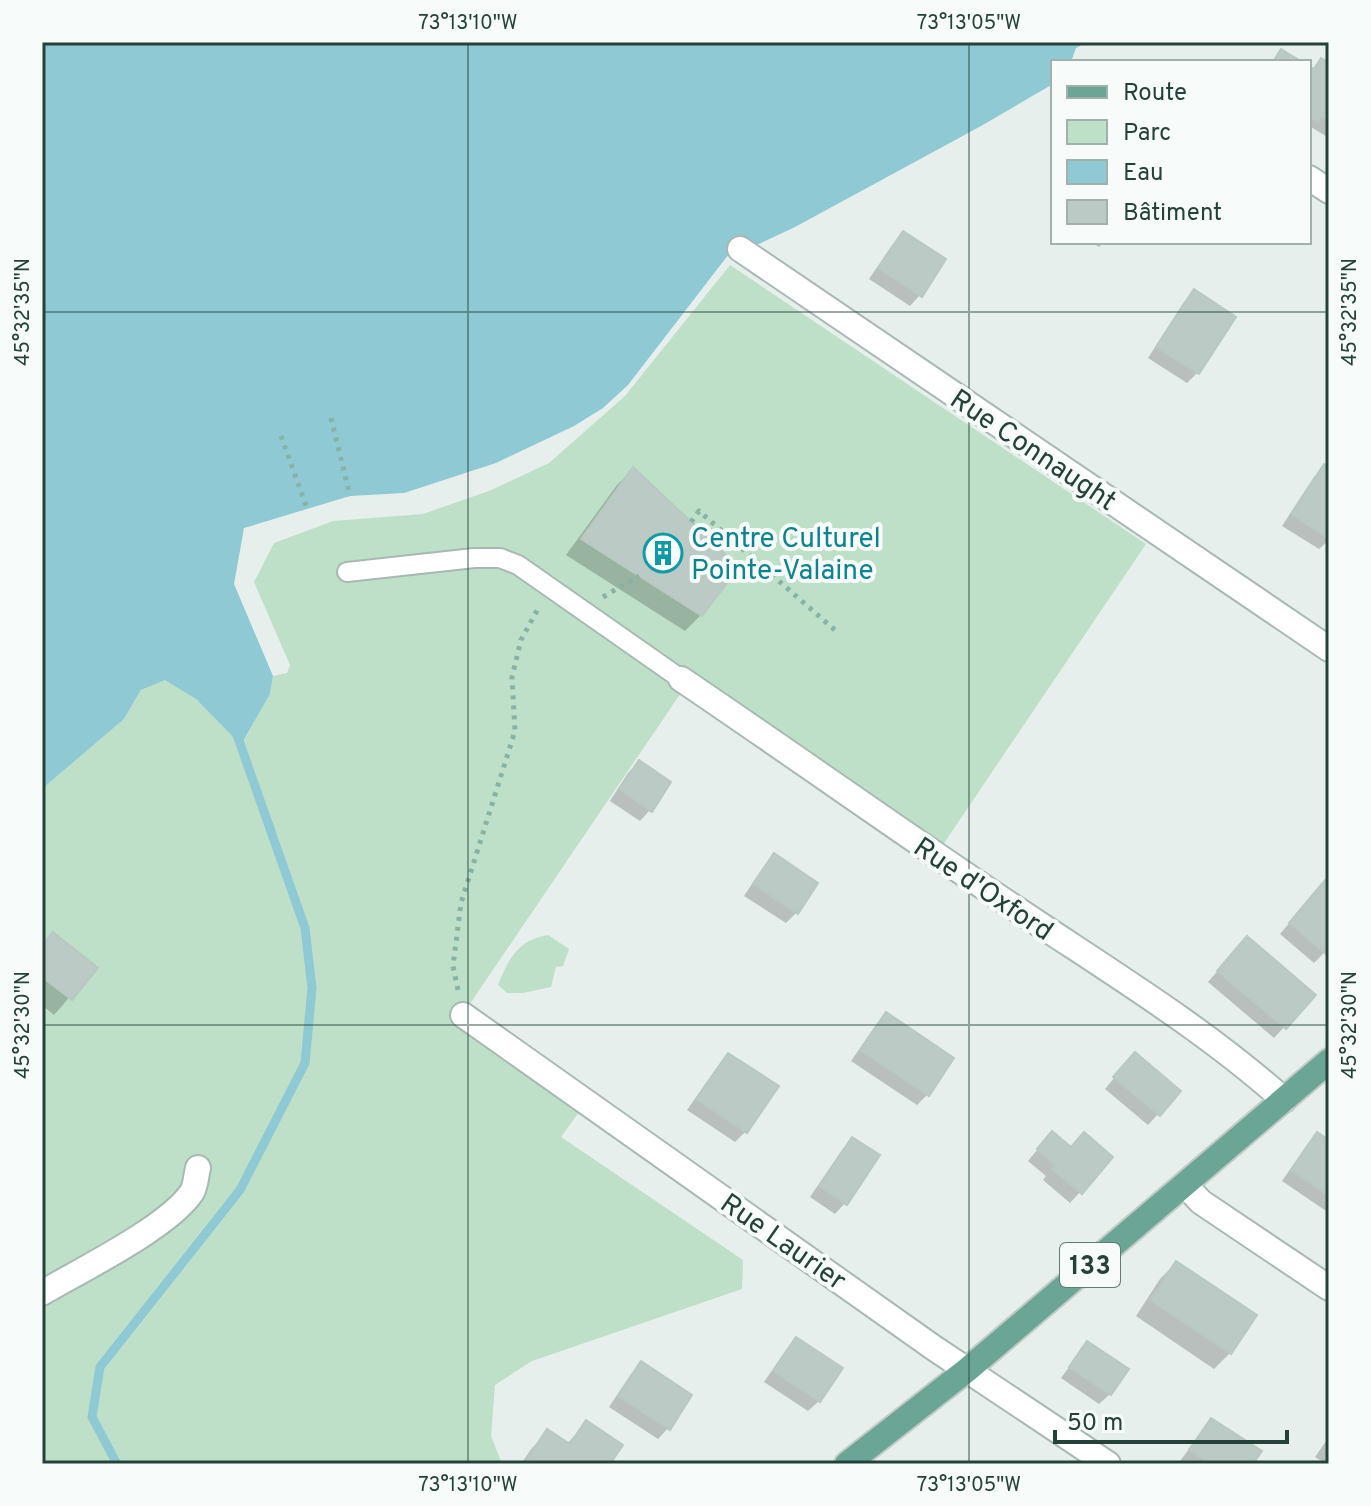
<svg xmlns="http://www.w3.org/2000/svg" width="1371" height="1506" viewBox="0 0 1371 1506" font-family="Overpass,sans-serif">
	<style>
		.green { fill: #bfe0c8 }
		.water { fill: #8ec9d4 }
		.shadow { fill: #0003 }
		.lines { fill: none; stroke-linecap: round; stroke-linejoin: round }
		.stream { stroke: #8ec9d4; stroke-width: 9 }
		.building { fill: #bbcac4; stroke: #b8c9c2; stroke-width: 2 }
		.service-casing { stroke: #a8b8b2; stroke-width: 22 }
		.minor-casing { stroke: #a8b8b2; stroke-width: 28 }
		.primary-casing { stroke: #c2cac8; stroke-width: 28 }
		.path { stroke: #86b3a5; stroke-width: 5; stroke-dasharray: 4 6; stroke-linecap: butt }
		.service { stroke: #fff; stroke-width: 18 }
		.minor { stroke: #fff; stroke-width: 24 }
		.primary { stroke: #6aa596; stroke-width: 24 }
		.ticks { fill: none; stroke: #24423a; stroke-width: 2; stroke-opacity: 0.45 }
		.labels { text-anchor: middle; stroke-width: 8; stroke-linejoin: round; paint-order: stroke }
		.shield { fill: #f7fbf9; stroke: #637a73; stroke-width: 2 }
		.shield-label { font-size: 26px; font-weight: bold; fill: #24423a }
		.street-label { font-size: 28px; fill: #24423a; stroke: #f7fbf9 }
		.culture-label { font-size: 28px; fill: #0d838f; stroke: #f7fbf9; text-anchor: start }
		.neatline { fill: none; stroke: #24423a; stroke-width: 3 }
		.ticks-label { font-size: 20px; text-anchor: middle; fill: #24423a }
	</style>
	<rect width="100%" height="100%" fill="#e6efeb"/>
	<!-- green -->
	<g class="green">
		<polygon points="730,265 1146,544 934,858 687,684 463,1014 587,1101 561,1137 743,1260 742,1289 532,1361 495,1385 491,1436 502,1464 42,1464 42,789 124,719 141,690 165,679 196,699 242,744 270,694 273,676 287,673 290,665 254,582 274,543 333,521 423,514 489,491 549,463 625,396"/>
		<path d="M548,935l21,14 -6,17 -7,1 -5,20 -28,6h-16l-9,-8c10,-26 21,-46 50,-50z"/>
	</g>
	<!-- water -->
	<polygon class="water" points="42,42 1087,42 1076,48 1071,62 1053,62 1053,84 981,126 795,227 759,244 732,250 628,385 603,408 574,426 496,463 404,493 350,496 244,528 234,584 273,676 270,694 241,745 196,699 165,680 141,690 124,719 42,789"/>
	<!-- shadow -->
	<g class="shadow">
		<polygon points="1321,61 1329,65 1329,138 1311,127 1309,128 1309,69 1311,70"/>
		<polygon points="903,233 920,295 910,306 869,279 893,244"/>
		<polygon points="1091,242 1104,242 1099,247"/>
		<polygon points="1194,291 1234,317 1197,373 1187,383 1148,358 1184,302"/>
		<polygon points="1325,466 1329,469 1329,540 1319,549 1282,526 1314,477"/>
		<polygon points="633,470 701,615 685,631 566,555 617,485"/>
		<polygon points="639,763 650,810 640,821 610,801 628,773"/>
		<polygon points="774,856 816,884 796,913 786,923 744,896 764,866"/>
		<polygon points="1329,886 1329,948 1314,963 1280,934 1315,893"/>
		<polygon points="53,935 95,968 54,1015 42,1005 42,946"/>
		<polygon points="1237,949 1313,995 1274,1038 1208,982"/>
		<polygon points="886,1015 928,1094 917,1105 851,1061 876,1025"/>
		<polygon points="728,1055 776,1086 745,1132 735,1142 687,1110 718,1066"/>
		<polygon points="1125,1065 1179,1091 1148,1125 1105,1089"/>
		<polygon points="1317,1134 1329,1142 1329,1213 1282,1181 1307,1145"/>
		<polygon points="852,1139 845,1203 835,1214 810,1197 842,1150"/>
		<polygon points="1042,1144 1080,1192 1070,1203 1043,1180 1046,1176 1028,1161"/>
		<polygon points="1176,1263 1230,1353 1214,1369 1136,1316 1160,1279"/>
		<polygon points="796,1340 819,1401 808,1411 764,1382 786,1350"/>
		<polygon points="1087,1343 1110,1394 1099,1404 1061,1378"/>
		<polygon points="641,1364 668,1428 658,1439 609,1407 631,1374"/>
		<polygon points="1211,1420 1251,1464 1185,1464 1180,1461"/>
		<polygon points="586,1423 608,1464 521,1464 532,1448 548,1432 567,1444"/>
		<polygon points="1329,1437 1329,1464 1326,1464 1315,1457"/>
	</g>
	<g class="lines">
		<!-- stream -->
		<polyline class="stream" points="117,1464 92,1417 100,1367 240,1190 305,1063 312,988 305,928 237,735"/>
	</g>
	<!-- building -->
	<g class="building">
		<polygon points="1281,49 1302,62 1273,62"/>
		<polygon points="1321,58 1329,63 1329,121 1321,117 1318,122 1309,117 1309,66 1314,69"/>
		<polygon points="903,231 946,259 922,297 878,268"/>
		<polygon points="1194,289 1236,317 1199,374 1156,347"/>
		<polygon points="1324,464 1329,467 1329,539 1291,514"/>
		<polygon points="633,467 739,567 702,616 581,539"/>
		<polygon points="639,760 671,782 652,812 619,789"/>
		<polygon points="774,853 818,883 798,914 753,884"/>
		<polygon points="1325,880 1329,883 1329,951 1326,954 1289,923"/>
		<polygon points="53,932 98,968 72,1000 42,977 42,946"/>
		<polygon points="1247,936 1316,995 1286,1029 1217,971"/>
		<polygon points="886,1012 954,1058 929,1096 860,1050"/>
		<polygon points="1135,1052 1181,1091 1160,1116 1113,1077"/>
		<polygon points="728,1053 779,1086 747,1133 696,1099"/>
		<polygon points="1052,1131 1071,1147 1084,1132 1113,1157 1082,1194 1052,1169 1055,1165 1037,1149"/>
		<polygon points="1317,1132 1329,1140 1329,1196 1291,1170"/>
		<polygon points="852,1137 880,1155 847,1205 819,1186"/>
		<polygon points="1176,1261 1257,1315 1231,1354 1150,1300"/>
		<polygon points="796,1337 843,1368 820,1402 773,1371"/>
		<polygon points="1087,1341 1129,1369 1111,1395 1069,1367"/>
		<polygon points="641,1361 692,1395 670,1430 618,1396"/>
		<polygon points="1211,1418 1262,1451 1253,1464 1211,1464 1189,1450"/>
		<polygon points="586,1420 623,1445 610,1464 524,1464 547,1429 570,1444"/>
	</g>
	<g class="lines">
		<defs>
			<polyline id="service" points="347,572 474,558 500,558 518,565 681,679"/>
			<g id="minor">
				<polyline points="1309,178 1329,191"/>
				<polyline points="740,249 1329,649"/>
				<path d="M681,679c111,75 220,153 331,227 92,62 189,120 272,194"/>
				<polyline points="463,1015 934,1348 1108,1464"/>
				<polyline points="1185,1185 1201,1202 1329,1288"/>
				<path d="M42,1293c39,-23 127,-66 150,-101 4,-7 4,-17 6,-24"/>
			</g>
			<polyline id="primary" points="847,1464 967,1370 1329,1061"/>
		</defs>
		<!-- service casing -->
		<use href="#service" class="service-casing"/>
		<!-- minor casing -->
		<use href="#minor" class="minor-casing"/>
		<!-- primary casing -->
		<use href="#primary" class="primary-casing"/>
		<!-- path -->
		<g class="path">
			<polyline points="331,418 350,496"/>
			<polyline points="281,436 308,511"/>
			<polyline points="691,522 699,511 836,631"/>
			<polyline points="603,597 639,576"/>
			<polyline points="458,990 453,966 461,903 515,731 512,677 521,640 539,607"/>
		</g>
		<!-- service -->
		<use href="#service" class="service"/>
		<!-- minor -->
		<use href="#minor" class="minor"/>
		<!-- primary -->
		<use href="#primary" class="primary"/>
	</g>
	<!-- ticks -->
	<path class="ticks" d="M468,42v1422M969,42v1422M42,312h1287M42,1025h1287"/>
	<!-- icons -->
	<defs>
		<symbol id="building-ring" viewBox="-11 -11 22 22"><circle r="9.5" fill="#f7fbf9" stroke="#0f9aa8" stroke-width="1.5"/><path d="M-4-6H4V6H1V3H-1V6H-4ZM-2.5-4.3h1.7v1.8h-1.7ZM.8-4.3h1.7v1.8H.8ZM-2.5-1h1.7V.8h-1.7ZM.8-1h1.7V.8H.8Z" fill="#0f9aa8"/></symbol>
	</defs>
	<g fill-rule="evenodd">
		<use href="#building-ring" x="641" y="531" width="44" height="44"/>
	</g>
	<g class="labels">
		<!-- shield labels -->
		<rect class="shield" x="1060" y="1243" width="60" height="44" rx="6"/>
		<g class="shield-label">
			<text x="1090" y="1274">133</text>
		</g>
		<!-- street labels -->
		<g class="street-label">
			<text transform="translate(1034 449) rotate(34)" y="10">Rue Connaught</text>
			<text transform="translate(984 888) rotate(34)" y="10">Rue d'Oxford</text>
			<text transform="translate(784 1241) rotate(35)" y="10">Rue Laurier</text>
		</g>
		<!-- culture labels -->
		<g class="culture-label">
			<text x="691" y="547">Centre Culturel<tspan x="691" dy="32">Pointe-Valaine</tspan></text>
		</g>
	</g>
	<!-- border -->
	<rect width="1371" height="1506" fill="none" stroke="#f7fbf9" stroke-width="88"/>
	<!-- legend -->
	<rect x="1051" y="60" width="260" height="184" fill="#f7fbf9" stroke="#a3b1ad" stroke-width="2"/>
	<rect x="1067" y="86" width="40" height="12" fill="#6aa596" stroke="#a3b1ad" stroke-width="2"/>
	<text x="1123" y="100" font-size="24" fill="#24423a">Route</text>
	<rect x="1067" y="120" width="40" height="24" fill="#bfe0c8" stroke="#a3b1ad" stroke-width="2"/>
	<text x="1123" y="140" font-size="24" fill="#24423a">Parc</text>
	<rect x="1067" y="160" width="40" height="24" fill="#8ec9d4" stroke="#a3b1ad" stroke-width="2"/>
	<text x="1123" y="180" font-size="24" fill="#24423a">Eau</text>
	<rect x="1067" y="200" width="40" height="24" fill="#bbcac4" stroke="#a3b1ad" stroke-width="2"/>
	<text x="1123" y="220" font-size="24" fill="#24423a">Bâtiment</text>
	<!-- scale -->
	<path d="M1055 1430v12h232v-12" fill="none" stroke="#24423a" stroke-width="4"/>
	<text x="1067" y="1430" font-size="24" fill="#24423a" stroke="#f7fbf9" stroke-width="6" paint-order="stroke">50 m</text>
	<rect x="44" y="44" width="1283" height="1418" class="neatline"/>
	<g class="ticks-label">
		<text x="468" y="29">73°13'10"W</text>
		<text x="969" y="29">73°13'05"W</text>
		<text transform="translate(22 312) rotate(-90)" y="7">45°32'35"N</text>
		<text transform="translate(1349 312) rotate(-90)" y="7">45°32'35"N</text>
		<text transform="translate(22 1025) rotate(-90)" y="7">45°32'30"N</text>
		<text transform="translate(1349 1025) rotate(-90)" y="7">45°32'30"N</text>
		<text x="468" y="1491">73°13'10"W</text>
		<text x="969" y="1491">73°13'05"W</text>
	</g>
</svg>
